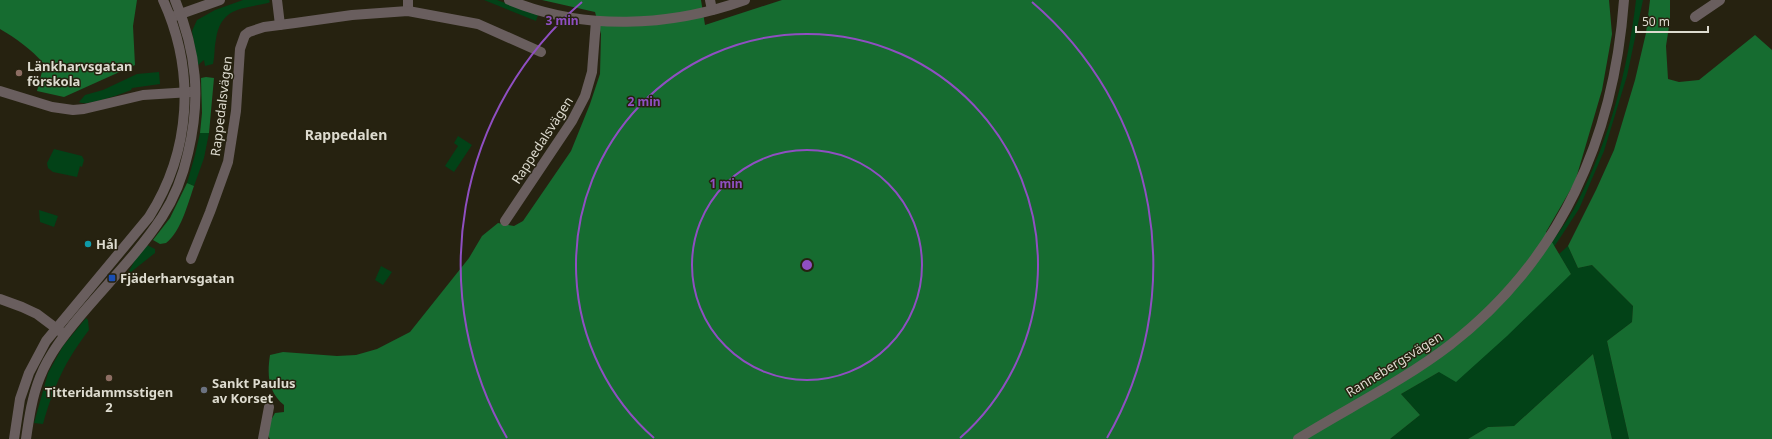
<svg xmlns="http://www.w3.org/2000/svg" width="1772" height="439" viewBox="0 0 1772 439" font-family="'Noto Sans',sans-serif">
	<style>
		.green { fill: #024217 }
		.forest { fill: #166c30 }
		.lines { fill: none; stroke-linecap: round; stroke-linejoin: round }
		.minor { stroke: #695e5e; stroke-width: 10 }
		.ring { fill: none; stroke: #8f4fc2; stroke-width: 2 }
		.education-dot { fill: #8d6e63; stroke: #262210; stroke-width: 1.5 }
		.culture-dot { fill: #0f9aa8; stroke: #262210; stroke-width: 1.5 }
		.transit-dot { fill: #1a4fb4; stroke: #262210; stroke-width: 1.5 }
		.worship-dot { fill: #6b7280; stroke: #262210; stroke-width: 1.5 }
		.labels { text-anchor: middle; stroke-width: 3; stroke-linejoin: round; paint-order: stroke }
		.poi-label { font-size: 13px; font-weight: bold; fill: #dddbcf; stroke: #262210; text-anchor: start }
		.street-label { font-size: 13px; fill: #dddbcf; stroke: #262210 }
		.neighbourhood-label { font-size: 14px; font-weight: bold; fill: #dddbcf; stroke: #262210 }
		.centre { fill: #8f4fc2; stroke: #262210; stroke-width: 2 }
		.ring-label { font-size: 12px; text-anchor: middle; font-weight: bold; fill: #8f4fc2; stroke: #262210; stroke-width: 3; stroke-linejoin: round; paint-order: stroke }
	</style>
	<rect width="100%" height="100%" fill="#262210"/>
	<!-- green -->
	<g class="green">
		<path d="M243,0h26l1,2 -2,1c-26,6 -47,4 -52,36 -2,8 -1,17 -3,25l-8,2 -1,-6 -6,5 -6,-34 5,-11 18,-10z"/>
		<polygon points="484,0 497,0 538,15 536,21"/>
		<path d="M1636,0h7l-16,76 -23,75 -25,58 -23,35 -36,48c15,-32 41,-58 57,-89 32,-62 51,-134 59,-203z"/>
		<path d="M159,72l1,12 -28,4 -1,2c-10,4 -45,17 -52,12l6,-7 18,-5 34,-16z"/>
		<polygon points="200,133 209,133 204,158 194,186 187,183 195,155"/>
		<polygon points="458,136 472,145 454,172 445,166 458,146 454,143"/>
		<polygon points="54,149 82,156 84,160 82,167 80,166 77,177 53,172 48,168 47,163"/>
		<polygon points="39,210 58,216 54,227 40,222"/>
		<polygon points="147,245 155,249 155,253 131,272 129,271 135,260"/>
		<polygon points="1568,246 1578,268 1592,265 1633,306 1632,322 1607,341 1629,439 1612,439 1593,354 1514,426 1488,427 1468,439 1390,439 1420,415 1401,394 1439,372 1571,274 1559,254"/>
		<polygon points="381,266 392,272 383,285 375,280"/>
		<path d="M86,318l2,2 1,10c-24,31 -35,56 -46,94l-9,-1 14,-50 15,-27z"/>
	</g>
	<!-- forest -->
	<g class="forest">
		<path d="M0,0h137l-4,26 2,39 -71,32 -27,-6 7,-27c-13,-15 -27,-25 -44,-35z"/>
		<path d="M542,0h159l4,25 77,-25h827l3,34 -10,56 -27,92 -29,50 25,42 -64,62 -51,46 -17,-10 -38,22 19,21 -30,24h-1120l-3,-5 3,-12 5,-9 9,-1v-7c-16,-13 -17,-30 -14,-50l13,-3 54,4 19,-1 21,-6 33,-17 59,-74 13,-22 16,-13 16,3 9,-5 48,-70 19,-47 10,-30 1,-40 -6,-22z"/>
		<polygon points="1650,0 1670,0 1670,20 1666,46 1668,79 1679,82 1699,80 1755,35 1772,50 1772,439 1629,439 1607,341 1632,322 1633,306 1592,265 1578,268 1568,246 1596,190 1614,150 1635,80 1646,33"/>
		<polygon points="206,77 214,78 209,133 200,133 202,113 201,78"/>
		<path d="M187,183l7,3c-6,17 -13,46 -28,57l-6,1 -7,-4 17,-22z"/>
		<polygon points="1593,354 1612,439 1468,439 1488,427 1514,426"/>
	</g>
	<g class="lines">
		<!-- minor -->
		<g class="minor">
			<polyline points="277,0 280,25"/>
			<polyline points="408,0 408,11"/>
			<path d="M509,0c74,31 161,27 236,0"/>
			<polyline points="710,0 712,10"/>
			<polyline points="175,16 220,0"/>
			<polyline points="1695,17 1720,0"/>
			<polyline points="0,91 52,107 73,110 84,109 143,95 191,92"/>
			<polyline points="505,221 572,121 585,96 592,72 596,21"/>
			<polyline points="191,259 210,212 228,162 236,111 240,49 245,35 249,32 264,27 295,23 352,15 408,11 478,24 541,52"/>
			<polyline points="0,299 22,307 37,314 61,332"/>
			<path d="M14,439l6,-40 9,-26 17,-32 103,-124c42,-66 47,-145 14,-217"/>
			<path d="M26,439c3,-21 6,-42 14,-62 9,-23 25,-43 41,-62 27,-32 58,-63 81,-98 13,-20 21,-41 26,-64 13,-54 9,-101 -13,-153"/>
			<polyline points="263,439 269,407"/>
			<path d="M1298,439c50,-31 105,-58 152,-94 111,-86 164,-207 174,-345"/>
		</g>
	</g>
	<!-- distance rings -->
	<g class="ring">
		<circle cx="807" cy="265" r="115"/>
		<path d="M654 438A231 231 0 1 1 960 438"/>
		<path d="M507 438A346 346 0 0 1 582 2M1032 2A346 346 0 0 1 1107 438"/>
	</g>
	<!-- markers -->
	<g class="education-dot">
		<circle cx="19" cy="73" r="4"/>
		<circle cx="109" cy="378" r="4"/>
	</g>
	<circle class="culture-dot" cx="88" cy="244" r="4"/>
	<rect class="transit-dot" x="108" y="274" width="8" height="8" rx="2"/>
	<circle class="worship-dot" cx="204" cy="390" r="4"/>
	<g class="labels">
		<!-- poi labels -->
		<g class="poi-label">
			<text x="27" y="71">Länkharvsgatan<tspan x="27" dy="15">förskola</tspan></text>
			<text x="96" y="249">Hål</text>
			<text x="120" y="283">Fjäderharvsgatan</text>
			<text x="212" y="388">Sankt Paulus<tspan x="212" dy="15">av Korset</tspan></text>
			<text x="109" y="397" text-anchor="middle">Titteridammsstigen<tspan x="109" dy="15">2</tspan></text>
		</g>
		<!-- street labels -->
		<g class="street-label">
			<text transform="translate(221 106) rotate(-83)" y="5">Rappedalsvägen</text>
			<text transform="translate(542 140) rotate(-57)" y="5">Rappedalsvägen</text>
			<text transform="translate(1394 364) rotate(-32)" y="5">Rannebergsvägen</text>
		</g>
		<!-- neighbourhood labels -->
		<g class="neighbourhood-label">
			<text x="346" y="140">Rappedalen</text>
		</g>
	</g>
	<circle cx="807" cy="265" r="6" class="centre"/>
	<g class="ring-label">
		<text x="562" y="25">3 min</text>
		<text x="644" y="106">2 min</text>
		<text x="726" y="188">1 min</text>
	</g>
	<!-- scale -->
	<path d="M1636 26v6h72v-6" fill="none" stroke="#dddbcf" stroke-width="2"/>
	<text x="1642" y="26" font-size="12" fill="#dddbcf" stroke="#262210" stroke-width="3" paint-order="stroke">50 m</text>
</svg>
